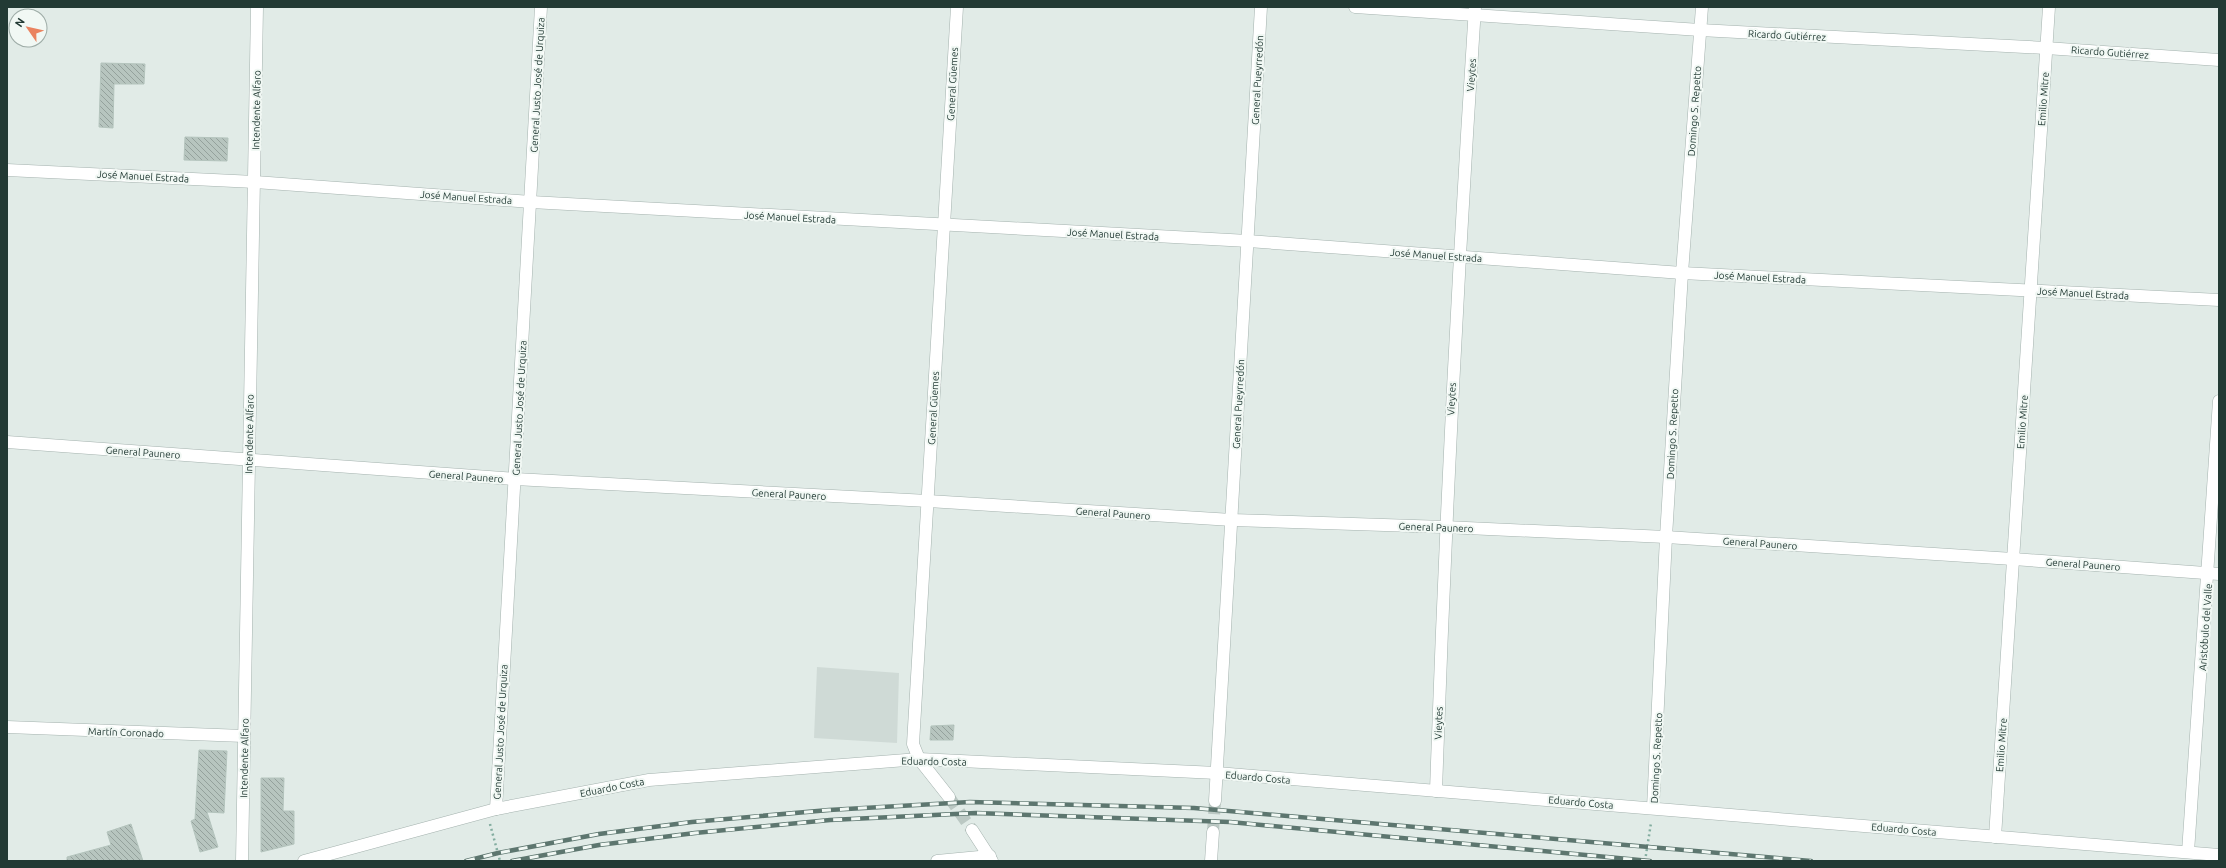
<svg xmlns="http://www.w3.org/2000/svg" width="2226" height="868" viewBox="0 0 2226 868" font-family="Ubuntu,sans-serif">
	<style>
		.built { fill: #cfdad6 }
		.building { fill: url(#building-back-hatch); stroke: #b4c4bd }
		.lines { fill: none; stroke-linecap: round; stroke-linejoin: round }
		.minor-tunnel { stroke: #bbc8c3; stroke-width: 12; stroke-dasharray: 12 6; stroke-linecap: butt }
		.minor-casing { stroke: #a4b2ae; stroke-width: 13 }
		.path { stroke: #83ada0; stroke-width: 2.5; stroke-dasharray: 2 3; stroke-linecap: butt }
		.minor { stroke: #fff; stroke-width: 12 }
		.rail-casing { stroke: #5d766f; stroke-width: 4.5 }
		.rail { stroke: #f1f8f4; stroke-width: 3; stroke-dasharray: 9; stroke-linecap: butt }
		.labels { text-anchor: middle; stroke-width: 4; stroke-linejoin: round; paint-order: stroke }
		.street-label { font-size: 10px; fill: #223a34; stroke: #f1f8f4 }
	</style>
	<defs>
		<pattern id="building-back-hatch" width="6" height="6" patternUnits="userSpaceOnUse"><rect width="6" height="6" fill="#b7c5bf"/><path d="M-1 5l2 2M0 0l6 6M5-1l2 2" fill="none" stroke="#94a19c"/></pattern>
	</defs>
	<rect width="100%" height="100%" fill="#e1ebe7"/>
	<!-- built -->
	<polygon class="built" points="817,667 899,673 897,743 814,738"/>
	<!-- building -->
	<g class="building">
		<polygon points="101,63 145,64 144,84 114,84 113,128 99,127"/>
		<polygon points="185,137 228,138 227,161 184,160"/>
		<polygon points="954,725 953,740 930,740 931,726"/>
		<polygon points="199,750 227,751 224,813 207,812 218,847 200,852 191,821 195,819"/>
		<polygon points="261,778 284,778 283,811 294,811 294,844 261,852"/>
		<polygon points="131,824 143,861 67,861 67,857 111,845 107,832"/>
	</g>
	<g class="lines">
		<!-- minor-tunnel -->
		<g class="minor-tunnel">
			<polyline points="949,797 972,830"/>
			<polyline points="1213,832 1215,801"/>
		</g>
		<defs>
			<g id="minor">
				<polyline points="1355,7 1700,30 2046,48 2219,60"/>
				<polyline points="7,170 255,182 531,202 1248,241 1682,273 2219,300"/>
				<polyline points="7,442 515,479 928,501 1232,520 1445,527 1666,537 2013,559 2219,574"/>
				<polyline points="7,727 244,736"/>
				<path d="M1436,791c9,-262 22,-523 39,-784"/>
				<polyline points="949,797 919,759 913,744 957,7"/>
				<polyline points="1215,801 1261,7"/>
				<polyline points="1653,808 1666,537 1682,273 1702,7"/>
				<polyline points="496,809 541,7"/>
				<polyline points="972,830 992,861"/>
				<polyline points="1995,837 2049,7"/>
				<polyline points="2188,852 2219,401"/>
				<polyline points="242,861 257,7"/>
				<polyline points="304,861 496,809 649,780 919,759 1217,773 2219,855"/>
				<polyline points="937,861 990,856"/>
				<polyline points="1211,861 1213,832"/>
			</g>
		</defs>
		<!-- minor casing -->
		<use href="#minor" class="minor-casing"/>
		<!-- path -->
		<g class="path">
			<polyline points="490,824 500,861"/>
			<polyline points="1645,861 1651,823"/>
		</g>
		<!-- minor -->
		<use href="#minor" class="minor"/>
		<defs>
			<g id="rail">
				<polyline points="466,861 498,853 599,834 692,822 829,810 970,802 1194,808 1811,861"/>
				<polyline points="512,861 599,845 695,833 830,820 976,813 1230,822 1650,861"/>
			</g>
		</defs>
		<!-- rail casing -->
		<use href="#rail" class="rail-casing"/>
		<!-- rail -->
		<use href="#rail" class="rail"/>
	</g>
	<g class="labels">
		<!-- street labels -->
		<g class="street-label">
			<text transform="translate(1787 35) rotate(3)" y="4">Ricardo Gutiérrez</text>
			<text transform="translate(2110 52) rotate(4)" y="4">Ricardo Gutiérrez</text>
			<text transform="translate(1471 75) rotate(-86)" y="4">Vieytes</text>
			<text transform="translate(1257 80) rotate(-87)" y="4">General Pueyrredón</text>
			<text transform="translate(952 84) rotate(-87)" y="4">General Güemes</text>
			<text transform="translate(537 85) rotate(-87)" y="4">General Justo José de Urquiza</text>
			<text transform="translate(2043 99) rotate(-86)" y="4">Emilio Mitre</text>
			<text transform="translate(256 110) rotate(-89)" y="4">Intendente Alfaro</text>
			<text transform="translate(1694 111) rotate(-86)" y="4">Domingo S. Repetto</text>
			<text transform="translate(143 176) rotate(3)" y="4">José Manuel Estrada</text>
			<text transform="translate(466 197) rotate(4)" y="4">José Manuel Estrada</text>
			<text transform="translate(790 217) rotate(3)" y="4">José Manuel Estrada</text>
			<text transform="translate(1113 234) rotate(3)" y="4">José Manuel Estrada</text>
			<text transform="translate(1436 255) rotate(4)" y="4">José Manuel Estrada</text>
			<text transform="translate(1760 277) rotate(3)" y="4">José Manuel Estrada</text>
			<text transform="translate(2083 293) rotate(3)" y="4">José Manuel Estrada</text>
			<text transform="translate(1451 399) rotate(-87)" y="4">Vieytes</text>
			<text transform="translate(1238 404) rotate(-87)" y="4">General Pueyrredón</text>
			<text transform="translate(519 408) rotate(-87)" y="4">General Justo José de Urquiza</text>
			<text transform="translate(933 408) rotate(-87)" y="4">General Güemes</text>
			<text transform="translate(2022 422) rotate(-86)" y="4">Emilio Mitre</text>
			<text transform="translate(249 434) rotate(-89)" y="4">Intendente Alfaro</text>
			<text transform="translate(1672 434) rotate(-87)" y="4">Domingo S. Repetto</text>
			<text transform="translate(143 452) rotate(4)" y="4">General Paunero</text>
			<text transform="translate(466 476) rotate(4)" y="4">General Paunero</text>
			<text transform="translate(789 494) rotate(3)" y="4">General Paunero</text>
			<text transform="translate(1113 513) rotate(4)" y="4">General Paunero</text>
			<text transform="translate(1436 527) rotate(2)" y="4">General Paunero</text>
			<text transform="translate(1760 543) rotate(4)" y="4">General Paunero</text>
			<text transform="translate(2083 564) rotate(4)" y="4">General Paunero</text>
			<text transform="translate(2205 627) rotate(-86)" y="4">Aristóbulo del Valle</text>
			<text transform="translate(1438 723) rotate(-88)" y="4">Vieytes</text>
			<text transform="translate(126 732) rotate(2)" y="4">Martín Coronado</text>
			<text transform="translate(500 732) rotate(-87)" y="4">General Justo José de Urquiza</text>
			<text transform="translate(2001 745) rotate(-86)" y="4">Emilio Mitre</text>
			<text transform="translate(244 758) rotate(-89)" y="4">Intendente Alfaro</text>
			<text transform="translate(1656 758) rotate(-87)" y="4">Domingo S. Repetto</text>
			<text transform="translate(934 761) rotate(1)" y="4">Eduardo Costa</text>
			<text transform="translate(1258 777) rotate(5)" y="4">Eduardo Costa</text>
			<text transform="translate(612 787) rotate(-11)" y="4">Eduardo Costa</text>
			<text transform="translate(1581 802) rotate(5)" y="4">Eduardo Costa</text>
			<text transform="translate(1904 829) rotate(5)" y="4">Eduardo Costa</text>
		</g>
	</g>
	<!-- border -->
	<rect width="2226" height="868" fill="none" stroke="#223a34" stroke-width="16"/>
	<!-- north arrow -->
	<g transform="translate(28 28) rotate(304)"><circle r="19" fill="#f1f8f4" stroke="#9eaca7"/>
	<path d="M0-3L7 15L0 10L-7 15Z" fill="#ea8360"/>
	<text y="-6" font-size="11" font-weight="bold" text-anchor="middle" fill="#223a34">N</text>
	</g>
</svg>
